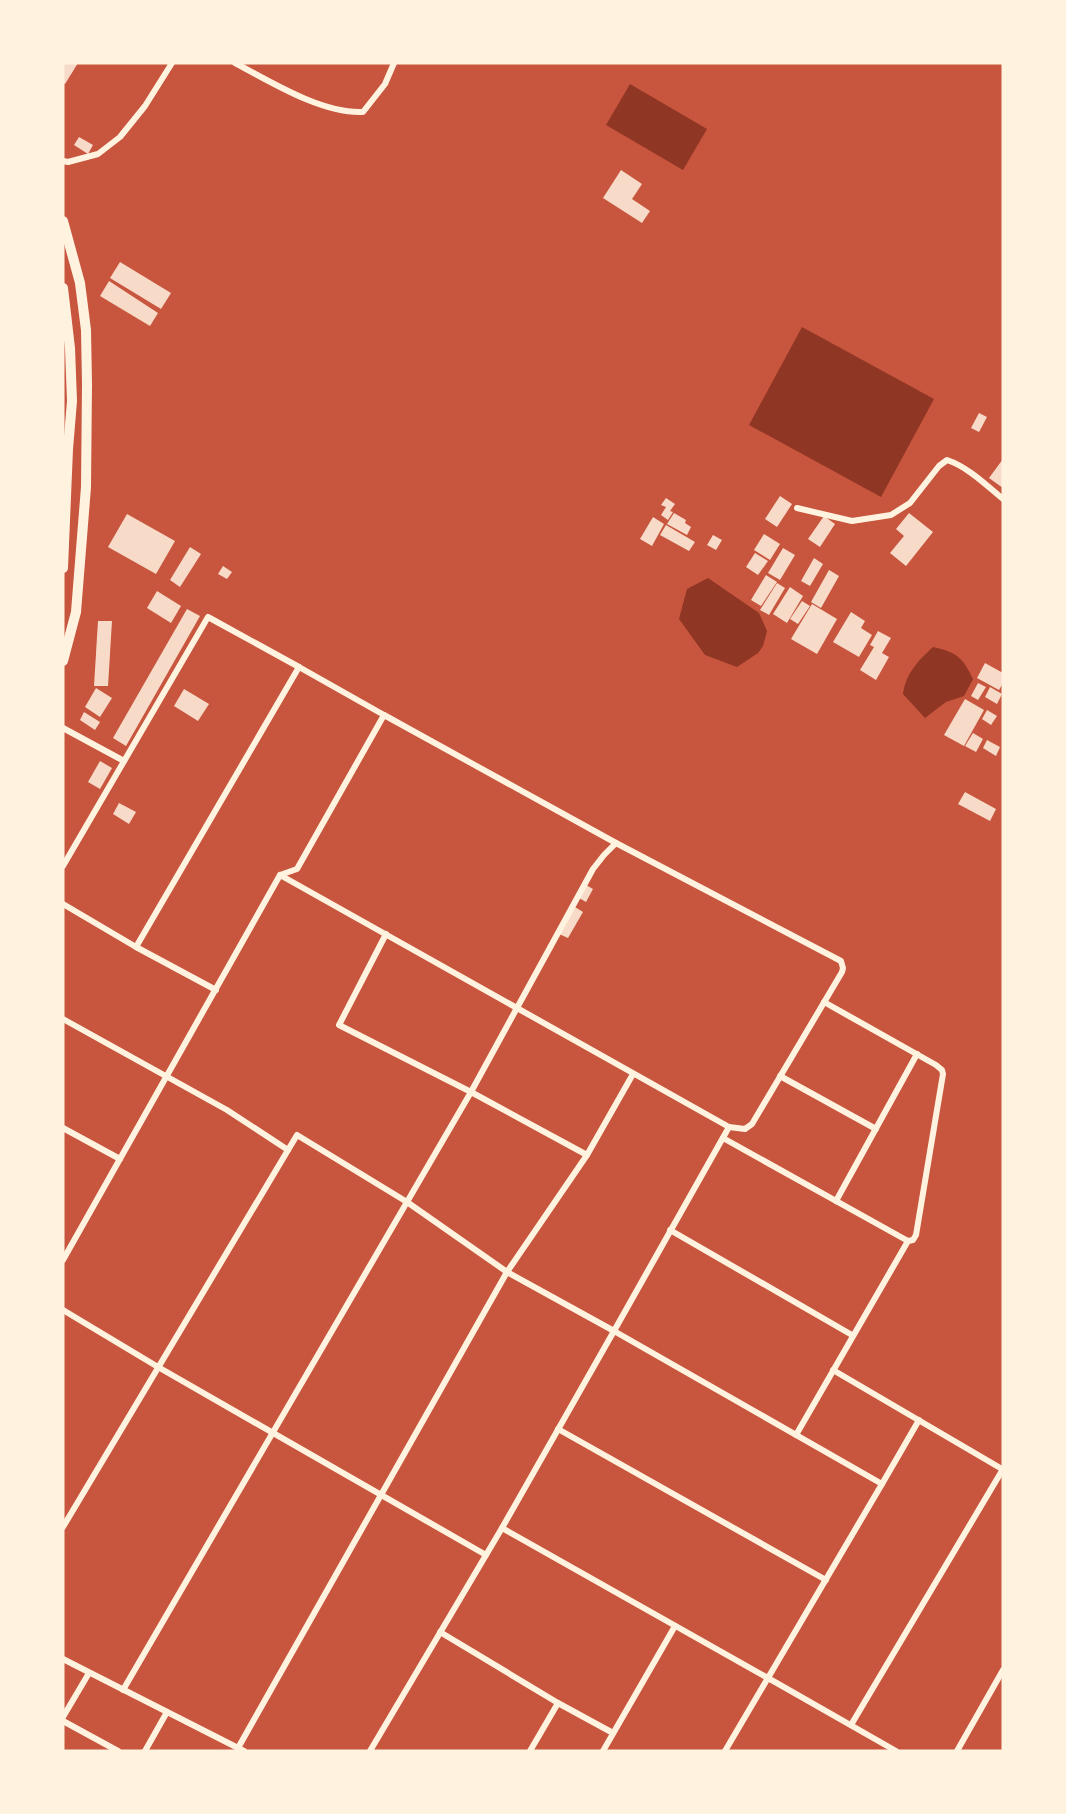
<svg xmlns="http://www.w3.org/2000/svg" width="1066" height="1814" viewBox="0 0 1066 1814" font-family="'Public Sans',sans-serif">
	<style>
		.water { fill: #8f3625 }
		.building { fill: #f7dbc8 }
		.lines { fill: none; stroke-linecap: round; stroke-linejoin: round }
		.minor { stroke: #fff3e0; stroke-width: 6 }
		.secondary { stroke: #fff3e0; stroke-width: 10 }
	</style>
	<rect width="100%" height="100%" fill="#c8553d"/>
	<!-- water -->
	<g class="water">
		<polygon points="630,84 707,129 683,170 606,125"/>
		<polygon points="802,327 934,399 881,497 749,425"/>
		<polygon points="708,578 759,613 767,631 763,646 758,653 737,667 705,655 679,619 687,589"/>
		<path d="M933,647c24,5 30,11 40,32l-9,17 -18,6 -21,16 -22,-24c3,-21 15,-33 30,-47z"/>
	</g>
	<!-- building -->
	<g class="building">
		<polygon points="63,63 78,63 65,84 63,83"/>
		<polygon points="79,137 93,145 88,154 74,145"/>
		<polygon points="621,170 642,184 632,199 650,211 642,223 603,198"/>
		<polygon points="120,262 171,293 161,309 110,278"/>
		<polygon points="109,281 158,313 150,326 100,296"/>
		<polygon points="979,413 987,417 979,432 971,428"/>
		<polygon points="1003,459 1003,488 989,478"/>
		<polygon points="780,496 792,504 777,527 765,519"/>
		<polygon points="666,498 675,504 670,511 673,512 668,520 661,515 666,507 661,505"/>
		<polygon points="674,513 686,520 685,523 691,527 687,535 667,524"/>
		<polygon points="909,513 933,532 906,566 890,553 904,536 896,529"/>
		<polygon points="127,514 175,541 156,574 108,547"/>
		<polygon points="824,516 835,524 820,547 808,539"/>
		<polygon points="653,517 664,524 652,546 640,539"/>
		<polygon points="666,525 695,542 689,551 660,535"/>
		<polygon points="764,534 780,544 770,560 754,550"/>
		<polygon points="713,535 722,540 716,550 707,545"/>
		<polygon points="190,547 201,554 180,587 170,580"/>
		<polygon points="783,548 795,555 780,580 768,573"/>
		<polygon points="755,553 768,561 758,575 746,567"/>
		<polygon points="814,558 823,564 810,586 801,581"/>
		<polygon points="223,566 232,572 227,579 218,574"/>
		<polygon points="829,570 839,576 821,608 811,602"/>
		<polygon points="766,575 777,582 761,606 751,600"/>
		<polygon points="777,583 785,588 769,615 760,610"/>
		<polygon points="790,587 803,596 787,623 773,614"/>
		<polygon points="157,591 181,606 171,623 147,608"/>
		<polygon points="802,601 810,606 798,624 790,619"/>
		<polygon points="812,604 837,619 817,654 791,639"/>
		<polygon points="187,609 200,616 126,746 113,738"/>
		<polygon points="851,612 865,621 861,628 872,635 859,657 833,642"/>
		<polygon points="98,621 112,621 108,686 94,686"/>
		<polygon points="878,631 891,638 882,653 889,657 876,680 860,670 874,647 870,645"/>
		<polygon points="985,663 1003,673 1003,683 999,690 977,678"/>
		<polygon points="978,683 986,687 978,700 971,696"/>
		<polygon points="990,687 1002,694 997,704 985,697"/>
		<polygon points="96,688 112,698 100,717 85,707"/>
		<polygon points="184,689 209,704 198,721 174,706"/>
		<polygon points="965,699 984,710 964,746 944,735"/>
		<polygon points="987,710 997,716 991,725 982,719"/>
		<polygon points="84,712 100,722 95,730 80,720"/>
		<polygon points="973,733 983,739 976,752 965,746"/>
		<polygon points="987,740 1000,747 996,756 983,748"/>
		<polygon points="100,761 112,768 100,789 88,782"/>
		<polygon points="965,792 996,809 990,821 958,804"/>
		<polygon points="119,803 136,812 129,824 113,814"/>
		<polygon points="586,885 593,889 586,902 579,898"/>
		<polygon points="575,907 583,912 568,938 559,934"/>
	</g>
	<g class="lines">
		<!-- minor -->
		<g class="minor">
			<path d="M235,63c36,19 87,51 128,49l22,-28 9,-21"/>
			<polyline points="63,161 68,162 98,154 120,137 145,106 172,63"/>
			<path d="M797,508l55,13 39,-6 19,-12 29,-37 8,-6c21,7 39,25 56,39"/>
			<polyline points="384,715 616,843 841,961 843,968 842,972 752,1124 745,1129 729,1127"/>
			<polyline points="63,728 124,761"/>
			<polyline points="63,866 208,617 299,667"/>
			<polyline points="63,904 136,947"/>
			<polyline points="216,990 136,947 299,667 384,715 297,869 280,875"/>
			<polyline points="63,1019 227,1110 288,1150"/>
			<polyline points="780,1076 876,1129"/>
			<polyline points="63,1128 120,1159"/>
			<polyline points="723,1138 908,1241 913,1240 916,1235 943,1074 942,1070 936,1065 824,1002"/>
			<polyline points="587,1155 471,1092 593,869 604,855 616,843"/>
			<polyline points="836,1201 917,1054"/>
			<polyline points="670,1230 852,1335"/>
			<polyline points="63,1260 280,875 729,1127 614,1331 507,1272 407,1202 123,1690"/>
			<polyline points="63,1310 158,1367 486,1555"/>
			<polyline points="833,1370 1002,1469"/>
			<polyline points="558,1429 826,1580"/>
			<polyline points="796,1435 908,1241"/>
			<polyline points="882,1484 919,1420"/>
			<polyline points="63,1527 297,1135 407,1202 471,1092 339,1025 386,934"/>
			<polyline points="440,1632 558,1703"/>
			<polyline points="63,1659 244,1751"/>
			<polyline points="63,1717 89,1673"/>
			<polyline points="63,1721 118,1751"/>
			<polyline points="851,1725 1003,1469"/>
			<polyline points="238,1748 507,1272 587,1155 633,1074"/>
			<polyline points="145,1751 167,1712"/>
			<polyline points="370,1751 502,1528"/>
			<polyline points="530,1751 558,1703 613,1733"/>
			<polyline points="603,1751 675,1626"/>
			<path d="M725,1751l157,-267 -268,-153 -112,197c131,74 263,148 394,223"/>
			<polyline points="957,1751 1003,1670"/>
		</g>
		<!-- secondary -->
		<g class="secondary">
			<polyline points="63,221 80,283 86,330 87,384 86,487 76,612 63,661"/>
			<polyline points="63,288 70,348 72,401 68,449 63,568"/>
		</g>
	</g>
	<!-- border -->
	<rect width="1066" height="1814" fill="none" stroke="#fff3e0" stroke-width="129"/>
</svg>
